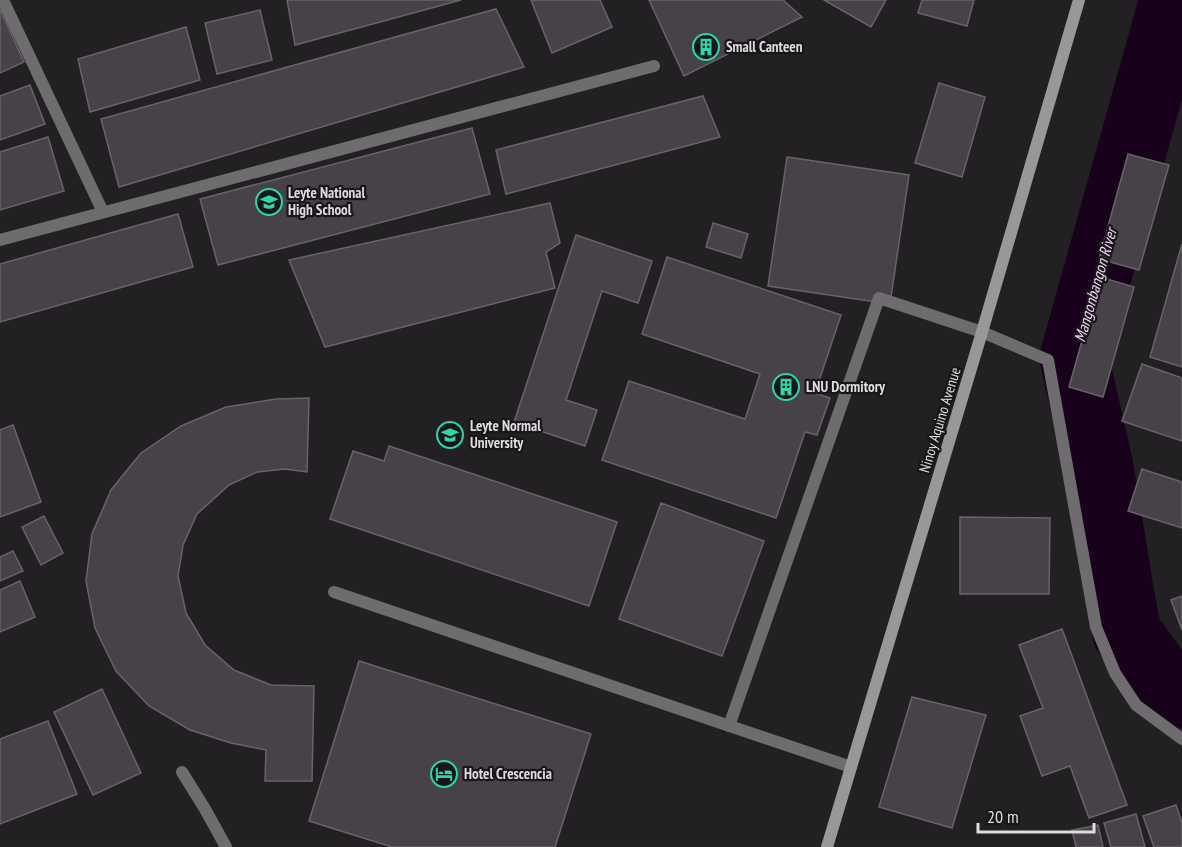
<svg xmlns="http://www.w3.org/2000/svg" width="1182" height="847" viewBox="0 0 1182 847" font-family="'PT Sans Narrow',sans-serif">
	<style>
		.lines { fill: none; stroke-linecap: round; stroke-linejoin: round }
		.river { stroke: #17011b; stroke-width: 69 }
		.building { fill: #464247; stroke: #676468; stroke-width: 1.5 }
		.lane { stroke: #6e6c6e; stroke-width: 12 }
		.secondary { stroke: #9a979a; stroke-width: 12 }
		.labels { text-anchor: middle; stroke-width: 4.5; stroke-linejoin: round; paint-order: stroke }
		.poi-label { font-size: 15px; font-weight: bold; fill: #dedcde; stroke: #19161a; text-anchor: start }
		.street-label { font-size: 15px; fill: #dedcde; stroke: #19161a }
		.water-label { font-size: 16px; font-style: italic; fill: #f3d5f8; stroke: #19161a }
	</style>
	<rect width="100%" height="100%" fill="#232023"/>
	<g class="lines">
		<!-- river -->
		<polyline class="river" points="1174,0 1074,358 1099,467 1120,596 1127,633 1157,674 1182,694"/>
	</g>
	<!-- building -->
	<g class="building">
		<polygon points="287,0 461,0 295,45"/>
		<polygon points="531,0 600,0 612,27 552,53"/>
		<polygon points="649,0 783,0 802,17 684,76"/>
		<polygon points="824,0 886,0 871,27"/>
		<polygon points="922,0 974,0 967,26 918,13"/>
		<polygon points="0,9 24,62 0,73"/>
		<polygon points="496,9 524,67 119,187 101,119"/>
		<polygon points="260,10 272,60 217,74 205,23"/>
		<polygon points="186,27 200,80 90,112 78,59"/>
		<polygon points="939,83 985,97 962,177 915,163"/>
		<polygon points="30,85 45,124 0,140 0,96"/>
		<polygon points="703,96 720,137 506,194 496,150"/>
		<polygon points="472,128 490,194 218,265 200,199"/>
		<polygon points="48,137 64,191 0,210 0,152"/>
		<polygon points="1128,154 1169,165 1139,270 1099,259"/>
		<polygon points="787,157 909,175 890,304 768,286"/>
		<polygon points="550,203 560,243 546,252 555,288 325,347 289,260"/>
		<polygon points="178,214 193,267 0,322 0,264"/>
		<polygon points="713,223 748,234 741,258 706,247"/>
		<polygon points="576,235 652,261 638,303 602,291 566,400 597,410 585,446 514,422"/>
		<polygon points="1182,244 1182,367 1150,357"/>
		<polygon points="667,257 841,315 815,393 830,398 817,435 805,432 776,518 602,460 629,381 745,419 760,374 642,334"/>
		<polygon points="1100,277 1134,287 1103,397 1069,387"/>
		<polygon points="1142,364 1182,378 1182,441 1122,421"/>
		<polygon points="309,398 307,472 285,469 257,472 229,485 197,514 183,545 178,576 186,613 205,645 234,670 271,685 314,686 312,781 265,781 266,750 231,743 190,730 149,706 116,671 95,628 86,581 92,534 111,490 141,453 181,426 226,407 276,399"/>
		<polygon points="13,425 41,502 0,517 0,430"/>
		<polygon points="389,446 617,522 589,606 330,519 353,451 384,461"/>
		<polygon points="1142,469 1182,482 1182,528 1128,511"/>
		<polygon points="661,503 764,541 722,656 619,619"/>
		<polygon points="44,516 63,553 41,565 22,527"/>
		<polygon points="960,517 1050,518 1049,594 960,594"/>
		<polygon points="13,551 23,571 0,581 0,557"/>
		<polygon points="20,581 35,617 0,632 0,590"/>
		<polygon points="1182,596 1182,630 1171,600"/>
		<polygon points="1062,629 1127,805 1089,818 1070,766 1042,776 1020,716 1043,708 1019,645"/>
		<polygon points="359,661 591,734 555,847 392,847 309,821"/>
		<polygon points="102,689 141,773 93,795 54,712"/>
		<polygon points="912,697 986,715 952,828 879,807"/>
		<polygon points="48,721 77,794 0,824 0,739"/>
		<polygon points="1176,805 1182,823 1182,847 1154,847 1143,816"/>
		<polygon points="1136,814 1145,847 1111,847 1104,823"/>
		<polygon points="1098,825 1103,847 1076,847 1072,830"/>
	</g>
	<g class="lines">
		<!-- lane -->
		<g class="lane">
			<polyline points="3,0 103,212"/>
			<polyline points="0,240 654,66"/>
			<polyline points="334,592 851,767"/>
			<polyline points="729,726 879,298 982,332 1048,360 1096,627 1115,673 1136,705 1182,739"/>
			<polyline points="182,772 205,809 226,847"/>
		</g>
		<!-- secondary -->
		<polyline class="secondary" points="827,847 982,332 1079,0"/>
	</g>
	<!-- icons -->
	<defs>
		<symbol id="building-ring" viewBox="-11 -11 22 22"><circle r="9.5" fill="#19161a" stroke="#2cd5ab" stroke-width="1.5"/><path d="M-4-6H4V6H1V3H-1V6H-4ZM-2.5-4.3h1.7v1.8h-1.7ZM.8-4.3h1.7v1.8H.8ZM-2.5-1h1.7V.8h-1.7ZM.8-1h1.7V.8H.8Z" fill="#2cd5ab"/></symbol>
		<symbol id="school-ring" viewBox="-11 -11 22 22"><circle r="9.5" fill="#19161a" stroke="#2cd5ab" stroke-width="1.5"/><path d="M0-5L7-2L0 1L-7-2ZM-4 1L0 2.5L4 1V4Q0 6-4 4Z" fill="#2cd5ab"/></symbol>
		<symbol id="university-ring" viewBox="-11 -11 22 22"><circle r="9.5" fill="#19161a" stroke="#2cd5ab" stroke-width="1.5"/><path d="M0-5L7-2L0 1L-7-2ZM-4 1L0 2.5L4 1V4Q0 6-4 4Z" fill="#2cd5ab"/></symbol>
		<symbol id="hotel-ring" viewBox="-11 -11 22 22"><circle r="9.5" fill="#19161a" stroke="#2cd5ab" stroke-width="1.5"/><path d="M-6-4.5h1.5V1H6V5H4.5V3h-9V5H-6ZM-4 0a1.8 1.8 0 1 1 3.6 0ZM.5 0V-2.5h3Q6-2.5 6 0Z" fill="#2cd5ab"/></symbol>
	</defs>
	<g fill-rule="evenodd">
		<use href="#building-ring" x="691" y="32" width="30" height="30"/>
		<use href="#school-ring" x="254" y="187" width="30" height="30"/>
		<use href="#building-ring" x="771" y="372" width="30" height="30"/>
		<use href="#university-ring" x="435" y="420" width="30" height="30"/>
		<use href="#hotel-ring" x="429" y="759" width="30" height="30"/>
	</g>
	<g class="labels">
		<!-- poi labels -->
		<g class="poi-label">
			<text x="726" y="52">Small Canteen</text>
			<text x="288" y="198">Leyte National<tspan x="288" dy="17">High School</tspan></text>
			<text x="806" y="392">LNU Dormitory</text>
			<text x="470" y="431">Leyte Normal<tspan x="470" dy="17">University</tspan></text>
			<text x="464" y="779">Hotel Crescencia</text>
		</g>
		<!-- street labels -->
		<g class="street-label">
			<text transform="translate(940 420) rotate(-73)" y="5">Ninoy Aquino Avenue</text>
		</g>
		<!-- water labels -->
		<g class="water-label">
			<text transform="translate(1095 285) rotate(-74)" y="6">Mangonbangon River</text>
		</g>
	</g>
	<!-- scale -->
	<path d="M978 823v9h116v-9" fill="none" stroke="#dedcde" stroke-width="3"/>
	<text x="987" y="823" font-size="18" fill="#dedcde" stroke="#19161a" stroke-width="4.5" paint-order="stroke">20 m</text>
</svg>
